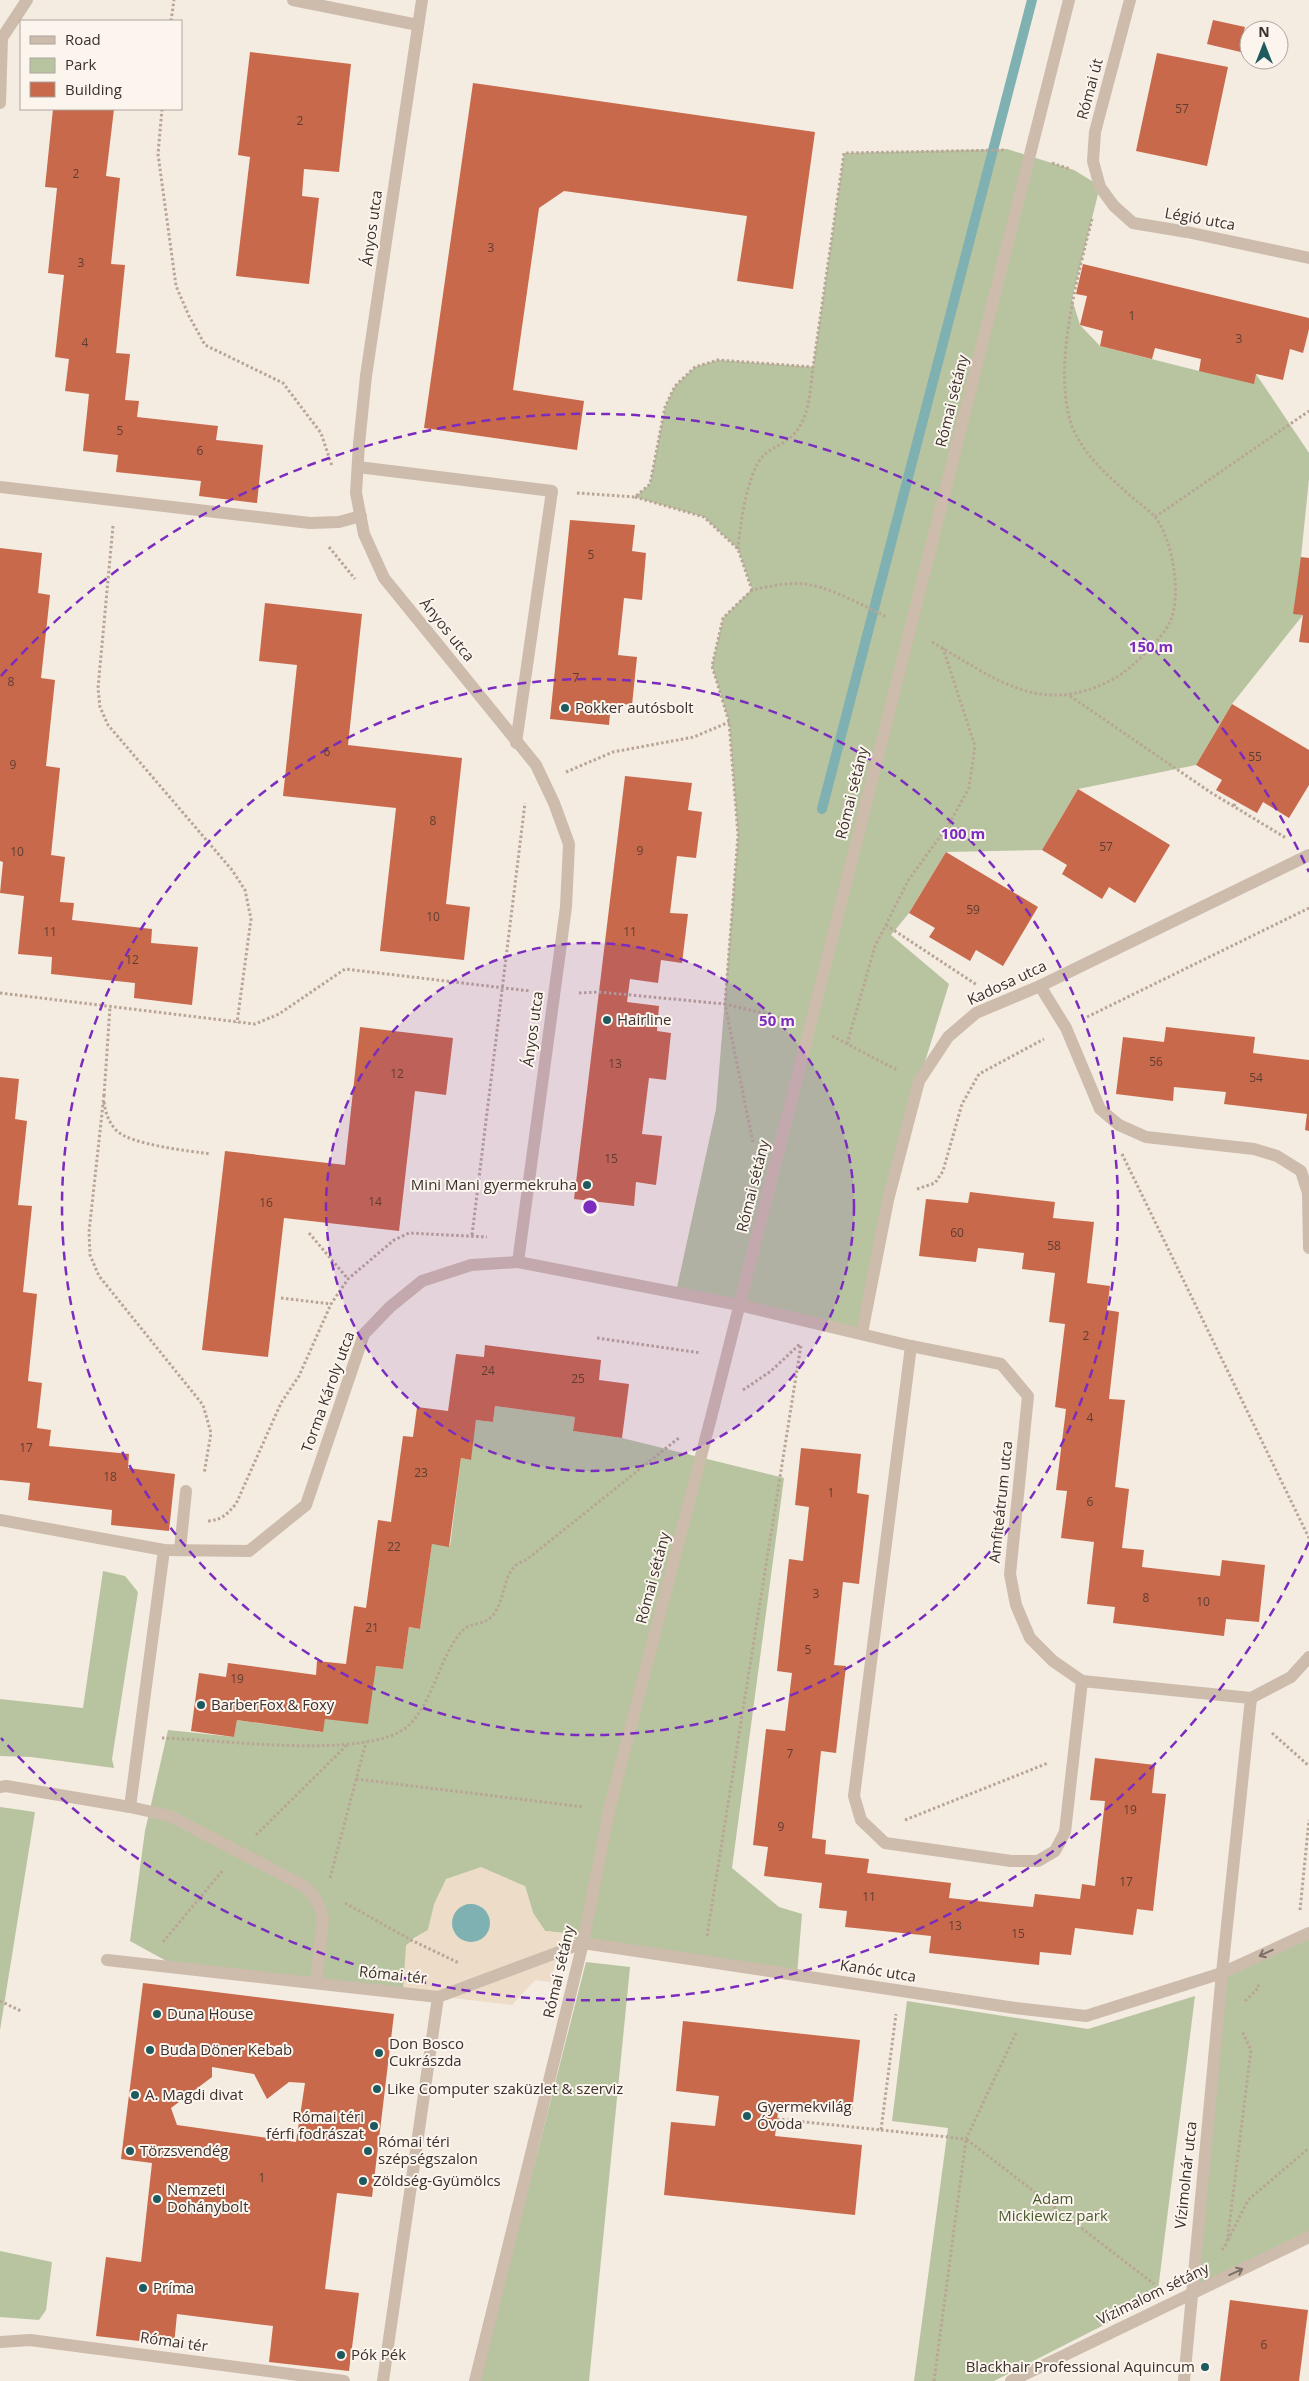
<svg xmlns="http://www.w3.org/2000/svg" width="1309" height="2381" viewBox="0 0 1309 2381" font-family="'Open Sans',sans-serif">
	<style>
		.green { fill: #b8c4a0 }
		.plaza { fill: #ecdcc8; fill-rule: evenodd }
		.water { fill: #7fb0b2 }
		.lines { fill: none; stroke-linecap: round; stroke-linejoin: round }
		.stream { stroke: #7fb0b2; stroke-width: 10 }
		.building { fill: #c8694b; fill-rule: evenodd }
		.path { stroke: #b9a596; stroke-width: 3; stroke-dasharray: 2.5 2.5; stroke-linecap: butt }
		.service { stroke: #cdbbac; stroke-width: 12 }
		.pedestrian { stroke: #cdbbac; stroke-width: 12 }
		.minor { stroke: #cdbbac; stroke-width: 12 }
		.oneway { stroke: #7d6f65 }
		.ring { fill: none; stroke: #7b2cbf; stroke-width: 2.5; stroke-dasharray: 9 6 }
		.poi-dot { fill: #1f5a5e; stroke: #fbf5ee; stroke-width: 2 }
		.labels { text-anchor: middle; stroke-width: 4; stroke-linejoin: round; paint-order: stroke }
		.number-label { font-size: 12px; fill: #5e3e33 }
		.street-label { font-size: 15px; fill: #3b302b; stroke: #fbf5ee }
		.poi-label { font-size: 15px; fill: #3b302b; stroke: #fbf5ee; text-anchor: start }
		.park-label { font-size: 15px; fill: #4a5a2e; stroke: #fbf5ee }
		.centre { fill: #7b2cbf; stroke: #fbf5ee; stroke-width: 2.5 }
		.ring-label { font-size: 15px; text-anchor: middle; font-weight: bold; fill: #7b2cbf; stroke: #fbf5ee; stroke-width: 4; stroke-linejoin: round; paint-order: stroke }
	</style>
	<rect width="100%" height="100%" fill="#f4ebe1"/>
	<!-- green -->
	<g class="green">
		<polygon points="1007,149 1074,170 1100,186 1072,299 1080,325 1100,346 1199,371 1256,374 1309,453 1309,479 1301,557 1303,615 1232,704 1196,765 1078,789 1042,850 946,852 909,913 891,935 949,984 919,1081 862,1333 676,1292 716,1109 738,835 729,722 712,666 723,618 752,589 738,549 704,517 635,497 650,484 665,407 675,386 695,367 718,360 813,367 844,153"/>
		<polygon points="495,1406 575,1417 573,1431 622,1438 784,1478 732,1868 779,1907 802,1914 797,1975 583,1943 564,1933 545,1931 533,1913 525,1886 431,1918 428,1930 411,1940 403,1992 179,1968 130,1941 145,1831 168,1730 234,1737 237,1720 322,1732 325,1719 376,1666 403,1669 409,1627 420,1629 432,1544 450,1546 461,1458 470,1460 476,1420 493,1422"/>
		<polygon points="103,1571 125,1576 138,1592 112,1759 114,1768 31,1757 0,1756 0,1699 83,1708"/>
		<polygon points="0,1807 35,1812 0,2030"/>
		<polygon points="1309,1933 1309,2237 1191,2293 1222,1973"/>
		<polygon points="586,1962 630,1967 589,2381 479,2381"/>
		<polygon points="1195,1996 1157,2298 994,2381 914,2381 948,2128 892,2121 907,2001 1088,2029"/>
		<polygon points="0,2251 52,2262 46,2310 39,2320 0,2317"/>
	</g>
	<!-- plaza -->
	<path class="plaza" d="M481,1867l44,19 8,27 12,18 19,2 -14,49 -15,-2 -23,25 -109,-13 3,-47 22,-15 6,-26 12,-25zM467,1904l13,2 5,3 3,5 2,13 -26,14 -10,-8 -2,-12 5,-11z"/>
	<!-- water -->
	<circle class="water" cx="471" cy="1923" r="19"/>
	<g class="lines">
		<!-- stream -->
		<polyline class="stream" points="822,809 1032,0"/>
	</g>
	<!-- building -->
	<g class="building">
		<polygon points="1213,20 1245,27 1243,35 1249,36 1249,54 1207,44"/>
		<polygon points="250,52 351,64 339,172 304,169 302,196 319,198 309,284 236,276 250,157 238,155"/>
		<polygon points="1157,53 1228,67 1207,166 1136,151"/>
		<polygon points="473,83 815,132 793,289 737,281 747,216 564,191 539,208 513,390 584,401 577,450 424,428"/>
		<polygon points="53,109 114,109 106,176 120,178 111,264 125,265 116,353 130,354 125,400 139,401 137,417 218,426 216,440 263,445 257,503 199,496 201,481 116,472 118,455 83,451 89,394 65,391 69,359 55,357 64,275 48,273 57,188 45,187"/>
		<polygon points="1083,264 1309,318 1309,329 1303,353 1290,349 1283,380 1256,374 1254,384 1199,371 1201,359 1155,348 1152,359 1100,346 1103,331 1080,325 1087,296 1076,294"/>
		<polygon points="570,520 635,525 632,551 646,553 642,600 624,598 618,655 637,657 632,705 611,703 609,725 550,719"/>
		<polygon points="0,548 42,553 38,593 50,595 41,678 55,680 46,766 60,768 51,855 65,857 60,902 74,903 72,920 152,929 151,943 198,947 192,1005 134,998 135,983 51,974 52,957 18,954 24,896 0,893 3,862 0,861"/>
		<polygon points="1301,557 1309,558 1309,643 1299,642 1303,615 1293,614"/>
		<polygon points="265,603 362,614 348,745 462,758 446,904 470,907 464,960 380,951 396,808 283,796 297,665 259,661"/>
		<polygon points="1232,704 1309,750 1309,785 1289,818 1263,802 1257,813 1216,790 1222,780 1196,765"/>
		<polygon points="625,776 692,783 688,810 702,812 696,858 677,856 670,913 688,914 682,963 661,960 658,983 630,979 627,1002 659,1006 657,1031 671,1033 666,1080 649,1078 642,1134 662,1136 656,1185 636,1182 634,1206 574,1199"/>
		<polygon points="1078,789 1170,845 1135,903 1109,887 1102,899 1062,874 1067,865 1042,850"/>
		<polygon points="946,852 1038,907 1003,966 976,950 970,961 929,937 935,928 909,913"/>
		<polygon points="360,1027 453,1038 446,1095 415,1091 399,1231 284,1218 268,1357 202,1350 225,1151 345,1165"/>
		<polygon points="1166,1027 1255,1037 1253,1053 1309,1060 1309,1131 1305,1130 1307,1114 1224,1104 1226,1092 1174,1087 1173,1101 1116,1094 1123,1037 1164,1042"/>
		<polygon points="0,1077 19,1079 15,1119 27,1121 18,1205 32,1206 23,1292 37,1294 28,1381 42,1383 37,1428 51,1430 49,1446 129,1454 128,1468 175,1474 169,1531 111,1525 112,1510 28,1500 30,1483 0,1480"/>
		<polygon points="970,1192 1055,1202 1053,1218 1094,1222 1087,1283 1110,1286 1107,1310 1119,1312 1109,1399 1125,1400 1115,1487 1129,1489 1122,1548 1144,1550 1142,1567 1220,1576 1222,1560 1265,1565 1259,1622 1226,1619 1224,1636 1113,1623 1115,1607 1087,1604 1094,1542 1061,1538 1067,1491 1056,1490 1066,1409 1055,1407 1065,1324 1049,1322 1055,1273 1022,1269 1024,1253 978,1248 976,1262 919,1256 926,1199 968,1203"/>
		<polygon points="485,1345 601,1360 599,1380 629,1384 622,1438 573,1431 575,1417 495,1406 493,1422 476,1420 471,1460 461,1458 449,1547 432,1544 420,1629 409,1627 403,1669 376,1666 368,1724 325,1719 323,1732 237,1720 234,1737 191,1731 199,1673 226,1677 228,1663 316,1675 317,1661 346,1664 354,1606 366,1608 378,1520 391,1522 403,1436 413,1437 417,1407 448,1411 456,1354 484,1357"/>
		<polygon points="801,1448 861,1454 857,1493 869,1495 859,1584 843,1582 834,1665 846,1666 836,1753 821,1751 812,1838 826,1840 825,1854 869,1859 867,1873 951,1883 949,1898 1033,1907 1035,1894 1080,1899 1082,1884 1095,1886 1105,1801 1090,1800 1095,1758 1155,1765 1152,1793 1166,1794 1153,1911 1137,1909 1133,1935 1075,1928 1071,1955 1040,1952 1039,1965 929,1953 931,1936 845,1927 847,1911 819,1908 822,1883 764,1876 768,1847 753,1845 766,1729 785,1731 792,1673 777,1671 789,1559 803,1561 809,1507 795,1505"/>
		<path d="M143,1983l251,31 -22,183 -35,-4 -12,96 34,4 -10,78 -80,-9 4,-36 -96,-12 -3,31 -78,-9 10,-79 35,5 11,-99 -31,-4zM212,2067l42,7 13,25 22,-17 16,1 -9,59 -119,-17 -6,-17 41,-31z"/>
		<polygon points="683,2021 860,2040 852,2112 779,2105 775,2136 862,2145 855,2215 664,2195 671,2122 715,2126 719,2096 676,2091"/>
		<polygon points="1230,2300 1308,2310 1299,2381 1220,2381"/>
	</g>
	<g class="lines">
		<!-- path -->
		<g class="path">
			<polyline points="171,21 174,0"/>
			<polyline points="162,109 158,154 176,286 189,316 205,345 283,383 321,433 332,466"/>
			<polyline points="1052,163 1070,169"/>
			<polyline points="577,493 635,497 650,484 665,407 675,386 695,367 718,360 813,367 844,153 1005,150"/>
			<path d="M635,497l69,20 34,32 14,41c19,-4 40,-9 59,-5 24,5 53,21 76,32"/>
			<polyline points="1155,517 1309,411"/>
			<polyline points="113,526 98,688 100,707 108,725 232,870 245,890 251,919 237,1023"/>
			<polyline points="329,547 355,579"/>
			<path d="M738,549c2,-24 9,-75 25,-93 8,-8 21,-12 29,-20 18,-17 18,-46 21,-69"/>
			<polyline points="752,590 723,618 712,666 729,722 738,835 725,1004 787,1019"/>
			<path d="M932,642c63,36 109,77 183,36 15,-8 48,-40 55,-56 12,-27 3,-82 -15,-105 -5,-6 -13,-12 -20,-17 -28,-26 -59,-49 -67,-88 -12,-58 10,-137 24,-193"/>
			<polyline points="1070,696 1210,792 1286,838"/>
			<polyline points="566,772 613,752 694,737 729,722"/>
			<polyline points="1234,806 1236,802"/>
			<polyline points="886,925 977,985"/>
			<polyline points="0,993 255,1024 279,1014 345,969 530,991"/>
			<polyline points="579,993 599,992 725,1004 753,1143"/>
			<polyline points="1087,1017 1309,908"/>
			<polyline points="832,1036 897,1070"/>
			<polyline points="847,1044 875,946 909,879 948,826 969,788 975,746 943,648"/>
			<polyline points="104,1095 89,1232 90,1255 99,1276 203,1405 211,1433 204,1474"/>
			<polyline points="104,1096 110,1007"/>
			<path d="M104,1102c2,12 4,19 12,28 14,15 74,21 95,24"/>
			<polyline points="1122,1154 1309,1538"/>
			<polyline points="917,1189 935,1183 943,1171 962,1104 979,1074 1044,1039"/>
			<polyline points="309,1233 348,1279"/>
			<polyline points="472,1235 525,803"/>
			<polyline points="281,1298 331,1304"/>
			<polyline points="597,1338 701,1353"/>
			<polyline points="743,1390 771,1371 800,1344"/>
			<path d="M208,1521c14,-1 19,-7 28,-17l45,-101 18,-27 32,-72 17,-25 46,-39 15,-7 78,4"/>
			<polyline points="1272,1733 1309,1766"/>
			<path d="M162,1738c55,1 207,23 246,-12 25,-23 32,-71 54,-95 7,-8 19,-6 27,-12 15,-12 13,-37 24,-51 3,-4 9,-6 13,-8l154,-123"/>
			<polyline points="356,1779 584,1807"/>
			<polyline points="905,1820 1048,1763"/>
			<polyline points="256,1835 348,1744"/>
			<polyline points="330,1878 366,1742"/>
			<polyline points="345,1903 411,1940 459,1963"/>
			<polyline points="1300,1910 1309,1820"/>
			<polyline points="707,1936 801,1345"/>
			<polyline points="163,1942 223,1870"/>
			<polyline points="0,2001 21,2011"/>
			<polyline points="1245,2001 1259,1987 1257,1983"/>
			<polyline points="777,2119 881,2130 896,2014"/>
			<polyline points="881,2130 966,2139 1016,2033"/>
			<polyline points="1228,2240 1248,2200 1309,2148"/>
			<polyline points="1222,2250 1227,2243 1251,2050 1242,2031"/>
			<polyline points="934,2381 966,2139 1154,2284"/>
		</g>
		<!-- service -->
		<g class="service">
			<polyline points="180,1550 186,1491"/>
			<path d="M0,1787l6,-1 124,21 40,9 134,70c10,8 16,19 19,32l-7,65"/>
		</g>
		<!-- pedestrian -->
		<g class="pedestrian">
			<polyline points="107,1960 438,1997 383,2381"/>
			<polyline points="438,1997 583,1943"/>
			<polyline points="0,2342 30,2340 344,2381"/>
			<polyline points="475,2381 583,1943 609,1810 713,1410 1069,0"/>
		</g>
		<!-- minor -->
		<g class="minor">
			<polyline points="293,0 418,25"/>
			<polyline points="422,0 366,376 359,444 356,493 364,534 384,578 536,765 554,803 569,844 566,907 518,1262"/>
			<polyline points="1130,0 1095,132 1093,161 1100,187 1114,206 1133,223 1187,232 1309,258"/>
			<polyline points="0,103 2,38 27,0"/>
			<polyline points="358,467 552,491 516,743"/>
			<polyline points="0,487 310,523 339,522 361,516"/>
			<polyline points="1040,986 1066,1028 1100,1109 1119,1125 1146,1137 1254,1149 1277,1156 1301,1171 1308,1193 1309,1248"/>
			<polyline points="862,1333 888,1200 919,1081 948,1037 976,1013 1040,986 1309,855"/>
			<polyline points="911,1346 854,1796 861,1820 885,1843 1011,1861 1038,1861 1055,1851 1065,1832 1082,1681"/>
			<polyline points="0,1520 164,1550 249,1551 306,1505 364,1334 390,1307 422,1281 471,1265 518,1262 739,1305 911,1346 1001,1364 1028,1396 1010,1574 1016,1605 1030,1638 1053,1661 1082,1681 1251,1698 1291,1677 1309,1657"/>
			<polyline points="130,1807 164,1550"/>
			<polyline points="583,1943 1015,2008 1086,2016 1222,1973 1309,1933"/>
			<polyline points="1011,2381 1309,2237"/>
			<polyline points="1184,2381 1222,1973 1251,1698"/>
		</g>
	</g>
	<!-- one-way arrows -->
	<defs><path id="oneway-shaft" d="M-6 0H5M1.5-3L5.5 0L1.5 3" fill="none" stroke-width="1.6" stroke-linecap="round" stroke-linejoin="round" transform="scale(1.25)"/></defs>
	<g class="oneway">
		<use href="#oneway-shaft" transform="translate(1266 1953) rotate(155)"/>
		<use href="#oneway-shaft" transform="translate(1236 2272) rotate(-25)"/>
	</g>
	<!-- distance rings -->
	<circle cx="590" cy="1207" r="264" fill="#7b2cbf" fill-opacity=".12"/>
	<g class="ring">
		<circle cx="590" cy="1207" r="264"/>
		<circle cx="590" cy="1207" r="528"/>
		<path d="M1309 1542A793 793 0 0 1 1 1738M1 676A793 793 0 0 1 1309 872"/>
	</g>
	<!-- markers -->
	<g class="poi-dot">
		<circle cx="565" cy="708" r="5"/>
		<circle cx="607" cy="1020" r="5"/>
		<circle cx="587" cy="1185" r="5"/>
		<circle cx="201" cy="1705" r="5"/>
		<circle cx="157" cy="2014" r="5"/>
		<circle cx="150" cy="2050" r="5"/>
		<circle cx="379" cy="2053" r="5"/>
		<circle cx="377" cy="2089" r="5"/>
		<circle cx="135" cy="2095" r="5"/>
		<circle cx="747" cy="2116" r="5"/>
		<circle cx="374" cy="2126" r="5"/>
		<circle cx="130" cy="2151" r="5"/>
		<circle cx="368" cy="2151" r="5"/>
		<circle cx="363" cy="2181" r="5"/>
		<circle cx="157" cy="2199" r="5"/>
		<circle cx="143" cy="2288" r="5"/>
		<circle cx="341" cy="2355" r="5"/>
		<circle cx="1205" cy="2367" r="5"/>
	</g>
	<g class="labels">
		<!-- number labels -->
		<g class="number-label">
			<text x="1182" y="113">57</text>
			<text x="300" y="125">2</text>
			<text x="76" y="178">2</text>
			<text x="491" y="252">3</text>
			<text x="81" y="267">3</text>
			<text x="1132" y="320">1</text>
			<text x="1239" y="343">3</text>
			<text x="85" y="347">4</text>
			<text x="120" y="435">5</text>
			<text x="200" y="455">6</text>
			<text x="591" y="559">5</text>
			<text x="576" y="682">7</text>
			<text x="11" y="686">8</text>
			<text x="327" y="756">6</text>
			<text x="1255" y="761">55</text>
			<text x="13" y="769">9</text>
			<text x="433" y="825">8</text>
			<text x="1106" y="851">57</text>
			<text x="640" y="855">9</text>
			<text x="17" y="856">10</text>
			<text x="973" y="914">59</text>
			<text x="433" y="921">10</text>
			<text x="50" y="936">11</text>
			<text x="630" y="936">11</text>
			<text x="132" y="964">12</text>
			<text x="1156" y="1066">56</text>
			<text x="615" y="1068">13</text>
			<text x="397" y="1078">12</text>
			<text x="1256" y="1082">54</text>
			<text x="611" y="1163">15</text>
			<text x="375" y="1206">14</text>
			<text x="266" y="1207">16</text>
			<text x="957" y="1237">60</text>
			<text x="1054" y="1250">58</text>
			<text x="1086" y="1340">2</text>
			<text x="488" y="1375">24</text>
			<text x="578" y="1383">25</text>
			<text x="1090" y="1422">4</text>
			<text x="26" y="1452">17</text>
			<text x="421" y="1477">23</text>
			<text x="110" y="1481">18</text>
			<text x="831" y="1497">1</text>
			<text x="1090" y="1506">6</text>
			<text x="394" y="1551">22</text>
			<text x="816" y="1598">3</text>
			<text x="1146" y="1602">8</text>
			<text x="1203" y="1606">10</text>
			<text x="372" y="1632">21</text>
			<text x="808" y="1654">5</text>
			<text x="237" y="1683">19</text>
			<text x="790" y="1758">7</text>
			<text x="1130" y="1814">19</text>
			<text x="781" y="1831">9</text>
			<text x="1126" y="1886">17</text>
			<text x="869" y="1901">11</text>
			<text x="955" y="1930">13</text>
			<text x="1018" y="1938">15</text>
			<text x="262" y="2182">1</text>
			<text x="1264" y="2349">6</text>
		</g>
		<!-- street labels -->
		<g class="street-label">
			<text transform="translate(1090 89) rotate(-75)" y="5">Római út</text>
			<text transform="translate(1200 219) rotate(10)" y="5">Légió utca</text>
			<text transform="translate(372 228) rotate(-82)" y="5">Ányos utca</text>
			<text transform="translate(952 401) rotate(-76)" y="5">Római sétány</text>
			<text transform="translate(447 630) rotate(51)" y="5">Ányos utca</text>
			<text transform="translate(852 793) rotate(-76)" y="5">Római sétány</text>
			<text transform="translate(1007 983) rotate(-25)" y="5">Kadosa utca</text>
			<text transform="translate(533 1029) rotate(-82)" y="5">Ányos utca</text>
			<text transform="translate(753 1186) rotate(-76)" y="5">Római sétány</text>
			<text transform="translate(328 1392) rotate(-70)" y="5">Torma Károly utca</text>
			<text transform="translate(1001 1502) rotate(-84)" y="5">Amfiteátrum utca</text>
			<text transform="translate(653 1578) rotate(-75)" y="5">Római sétány</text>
			<text transform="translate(878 1971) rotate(9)" y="5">Kanóc utca</text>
			<text transform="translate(559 1972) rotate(-77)" y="5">Római sétány</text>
			<text transform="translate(393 1975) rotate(6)" y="5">Római tér</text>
			<text transform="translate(1186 2175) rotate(-84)" y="5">Vízimolnár utca</text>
			<text transform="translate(1153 2294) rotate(-26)" y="5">Vízimalom sétány</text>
			<text transform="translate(174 2342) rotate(8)" y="5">Római tér</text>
		</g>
		<!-- poi labels -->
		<g class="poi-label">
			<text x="575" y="713">Pokker autósbolt</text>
			<text x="617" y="1025">Hairline</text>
			<text x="577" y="1190" text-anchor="end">Mini Mani gyermekruha</text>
			<text x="211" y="1710">BarberFox &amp; Foxy</text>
			<text x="167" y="2019">Duna House</text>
			<text x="389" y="2049">Don Bosco<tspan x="389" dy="17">Cukrászda</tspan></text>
			<text x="160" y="2055">Buda Döner Kebab</text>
			<text x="387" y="2094">Like Computer szaküzlet &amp; szerviz</text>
			<text x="145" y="2100">A. Magdi divat</text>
			<text x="757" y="2112">Gyermekvilág<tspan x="757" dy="17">Óvoda</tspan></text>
			<text x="364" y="2122" text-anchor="end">Római téri<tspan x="364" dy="17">férfi fodrászat</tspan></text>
			<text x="378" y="2147">Római téri<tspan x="378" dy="17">szépségszalon</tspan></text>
			<text x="140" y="2156">Törzsvendég</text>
			<text x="373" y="2186">Zöldség-Gyümölcs</text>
			<text x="167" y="2195">Nemzeti<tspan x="167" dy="17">Dohánybolt</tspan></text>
			<text x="153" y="2293">Príma</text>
			<text x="351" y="2360">Pók Pék</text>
			<text x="1195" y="2372" text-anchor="end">Blackhair Professional Aquincum</text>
		</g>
		<!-- park labels -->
		<g class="park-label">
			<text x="1053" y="2204">Adam<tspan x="1053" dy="17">Mickiewicz park</tspan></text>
		</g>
	</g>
	<circle cx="590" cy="1207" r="8" class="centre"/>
	<g class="ring-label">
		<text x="1151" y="652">150 m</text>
		<text x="963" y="839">100 m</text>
		<text x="777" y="1026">50 m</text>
	</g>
	<!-- legend -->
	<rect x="20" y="20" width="162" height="90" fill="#fbf5ee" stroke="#aea6a0"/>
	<rect x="30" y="36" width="25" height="8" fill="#cdbbac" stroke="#aea6a0"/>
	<text x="65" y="45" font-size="15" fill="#3b302b">Road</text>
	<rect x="30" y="58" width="25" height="15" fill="#b8c4a0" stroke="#aea6a0"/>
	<text x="65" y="70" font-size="15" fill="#3b302b">Park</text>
	<rect x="30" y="82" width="25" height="15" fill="#c8694b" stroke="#aea6a0"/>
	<text x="65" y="95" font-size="15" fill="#3b302b">Building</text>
	<!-- north arrow -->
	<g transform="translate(1264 45)"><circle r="24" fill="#fbf5ee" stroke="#aea6a0"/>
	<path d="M0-4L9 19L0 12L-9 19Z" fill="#1f5a5e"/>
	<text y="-8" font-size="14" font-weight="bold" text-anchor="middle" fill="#3b302b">N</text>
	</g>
</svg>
